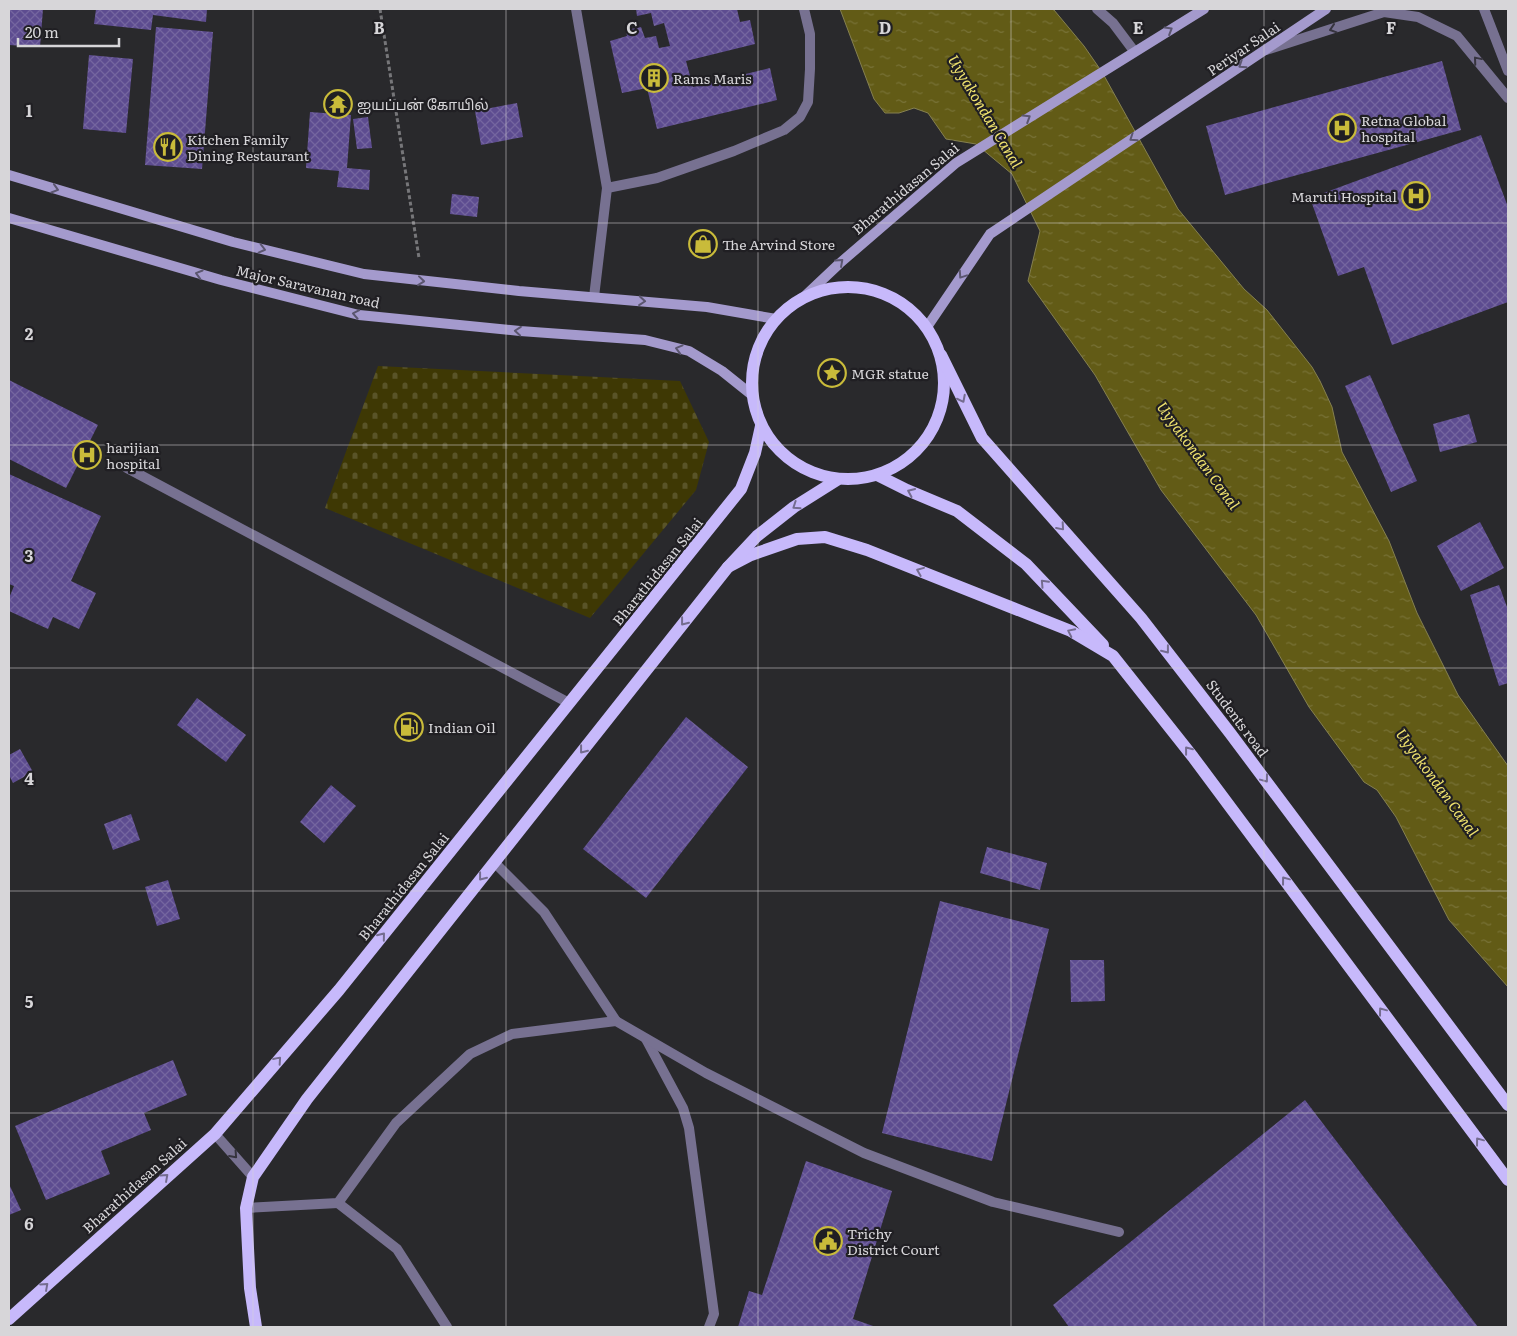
<svg xmlns="http://www.w3.org/2000/svg" width="1517" height="1336" font-family="Literata,'Noto Sans Tamil',serif">
<style>
.cemetery{fill:url(#cemetery-stones)}
.water{fill:url(#water-ripples);stroke:#858050}
.building{fill:url(#building-cross-hatch)}
.lines{fill:none;stroke-linecap:round;stroke-linejoin:round}
.path{stroke:#767679;stroke-width:3;stroke-dasharray:4 2.5;stroke-linecap:butt}
.service{stroke:#777191;stroke-width:10}
.minor{stroke:#777191;stroke-width:10}
.tertiary{stroke:#777191;stroke-width:10}
.secondary{stroke:#a49acd;stroke-width:10}
.primary{stroke:#c7b9fb;stroke-width:12}
.oneway{stroke:#36343e}
.oneway2{stroke:#5b566f}
.oneway3{stroke:#746c8f}
.grid{fill:none;stroke:#d7d6d9;stroke-width:1;stroke-opacity:0.55}
.labels{text-anchor:middle;dominant-baseline:central;stroke-width:4.5;stroke-linejoin:round;paint-order:stroke}
.street-label{font-size:14px;fill:#d7d6d9;stroke:#201f23}
.poi-label{font-size:14px;fill:#d7d6d9;stroke:#201f23;text-anchor:start}
.water-label{font-size:15px;font-style:italic;fill:#efe26d;stroke:#201f23}
.grid-label{font-size:16px;text-anchor:middle;font-weight:bold;fill:#d7d6d9;stroke:#201f23;stroke-width:4.5;stroke-linejoin:round;paint-order:stroke}
</style>
<defs>
<pattern id="cemetery-stones" width="16" height="16" patternUnits="userSpaceOnUse" patternTransform="scale(1.25)"><rect width="16" height="16" fill="#3e3804"/><path d="M2 7V4a2 2 0 0 1 4 0v3zM10 15v-3a2 2 0 0 1 4 0v3z" fill="#595428"/></pattern>
<pattern id="water-ripples" width="26" height="14" patternUnits="userSpaceOnUse" patternTransform="scale(1.25)"><rect width="26" height="14" fill="#625b16"/><path d="M2 4q2-2 4 0t4 0M15 11q2-2 4 0t4 0" fill="none" stroke="#787237"/></pattern>
<pattern id="building-cross-hatch" width="8" height="8" patternUnits="userSpaceOnUse" patternTransform="scale(1.25)"><rect width="8" height="8" fill="#5d4c90"/><path d="M0 0l8 8M0 8l8-8" fill="none" stroke="#74659f"/></pattern>
</defs>
<rect width="100%" height="100%" fill="#29292c"/>
<path class="cemetery" d="M378,366L680,381L709,442L696,490L590,618L325,508Z"/>
<path class="water" d="M840,9H1051L1054,10L1084,46L1102,72L1178,209L1244,289L1267,310L1312,367L1320,381L1332,407L1342,452L1389,541L1417,613L1458,695L1508,766V987L1449,920L1396,817L1377,790L1364,782L1309,707L1256,615L1161,490L1095,375L1028,281L1040,231L1012,174L976,144L946,139L928,113L914,108L899,113H885L874,99Z"/>
<g class="building">
<path d="M9,9H43L40,47L9,45Z"/>
<path d="M96,9H207L206,22L153,15L151,30L94,24Z"/>
<path d="M636,9H737L740,22L750,20L755,44L686,61L693,87L770,68L777,100L657,129L647,88L622,93L610,41L627,36L626,30L641,27L645,38L656,36L659,48L670,46L664,23L654,26L651,13L637,16Z"/>
<path d="M156,27L213,32L202,169L145,165Z"/>
<path d="M89,55L133,59L126,133L83,129Z"/>
<path d="M1442,61L1461,130L1225,195L1206,126Z"/>
<path d="M517,103L523,137L481,145L475,111Z"/>
<path d="M310,112L351,115L347,168L370,170L369,190L337,187L339,171L306,168Z"/>
<path d="M368,117L372,148L357,149L353,119Z"/>
<path d="M1481,135L1508,207V302L1392,345L1364,267L1338,276L1310,198Z"/>
<path d="M452,194L479,197L477,217L450,214Z"/>
<path d="M1370,375L1417,481L1391,492L1345,386Z"/>
<path d="M9,380L98,425L66,488L9,459Z"/>
<path d="M1469,414L1477,442L1440,452L1433,424Z"/>
<path d="M9,474L101,516L71,581L96,593L79,629L53,617L48,629L9,611V598L14,586L9,584Z"/>
<path d="M1480,522L1504,568L1461,591L1437,546Z"/>
<path d="M1499,585L1507,607H1508V683L1499,686L1470,595Z"/>
<path d="M197,698L246,735L226,762L177,725Z"/>
<path d="M686,717L748,767L646,898L583,849Z"/>
<path d="M20,749L33,772L13,783L9,775V755Z"/>
<path d="M331,785L356,806L324,843L300,822Z"/>
<path d="M131,814L140,840L113,850L104,824Z"/>
<path d="M987,847L1047,863L1040,890L980,873Z"/>
<path d="M168,880L180,919L157,926L145,887Z"/>
<path d="M940,901L1049,929L992,1161L882,1133Z"/>
<path d="M1070,960H1104L1105,1001L1071,1002Z"/>
<path d="M173,1060L187,1095L144,1113L151,1130L101,1151L110,1174L46,1200L15,1126Z"/>
<path d="M1305,1100L1478,1327H1069L1053,1305Z"/>
<path d="M806,1161L892,1191L853,1319L876,1327H738L749,1291L762,1295Z"/>
<path d="M9,1184L21,1210L9,1215Z"/>
</g>
<g class="lines">
<path class="path" d="M380,9L419,258"/>
<g class="service">
<path d="M494,862L544,912L616,1021"/>
<path d="M646,1039L683,1108L689,1128L714,1314L709,1327"/>
<path d="M338,1203L397,1249L447,1327"/>
<path d="M246,1208L338,1203L396,1123L470,1054L512,1034L616,1021L706,1073L864,1153L993,1202L1119,1232"/>
</g>
<g class="minor">
<path d="M576,9L607,188L594,297"/>
<path d="M607,188L657,178L734,151L784,130L800,117L808,102L810,69V34L804,9"/>
<path d="M127,468L569,703"/>
</g>
<g class="tertiary">
<path d="M1097,9L1113,23L1134,51"/>
<path d="M1484,9L1508,71"/>
<path d="M1266,50L1384,12L1418,17L1457,36L1508,98"/>
<path d="M215,1134L253,1177"/>
</g>
<g class="secondary">
<path d="M9,175L233,242L364,274L519,291L707,307L776,319"/>
<path d="M9,218L221,280L359,315L520,331L645,340L689,351L722,371L752,395"/>
<path d="M805,296L840,263L956,163L1204,9"/>
<path d="M927,327L990,234L1326,9"/>
</g>
<g class="primary">
<circle cx="848" cy="383" r="96"/>
<path d="M941,355L982,438L1141,618L1230,733L1508,1105"/>
<path d="M879,476L907,490L957,511L1026,564L1103,645"/>
<path d="M728,567L751,555L797,539L825,537L867,550L1071,631L1113,656L1193,757L1508,1180"/>
<path d="M9,1319L215,1134L339,990L741,489L755,453L761,426"/>
<path d="M256,1327L250,1288L246,1208L253,1177L307,1099L728,567L757,536L794,507L837,480"/>
</g>
</g>
<defs><path id="oneway-chevron" d="M-2-3.5L2.5 0L-2 3.5" fill="none" stroke-width="1.6" stroke-linecap="round" stroke-linejoin="round" transform="scale(1.25)"/></defs>
<g class="oneway">
<use href="#oneway-chevron" transform="translate(1333 29) rotate(162)"/>
<use href="#oneway-chevron" transform="translate(1477 60) rotate(-130)"/>
<use href="#oneway-chevron" transform="translate(234 1155) rotate(48)"/>
</g>
<g class="oneway2">
<use href="#oneway-chevron" transform="translate(1169 30) rotate(-31)"/>
<use href="#oneway-chevron" transform="translate(1242 65) rotate(147)"/>
<use href="#oneway-chevron" transform="translate(1027 118) rotate(-32)"/>
<use href="#oneway-chevron" transform="translate(1133 138) rotate(146)"/>
<use href="#oneway-chevron" transform="translate(55 189) rotate(17)"/>
<use href="#oneway-chevron" transform="translate(262 249) rotate(14)"/>
<use href="#oneway-chevron" transform="translate(840 262) rotate(-42)"/>
<use href="#oneway-chevron" transform="translate(199 274) rotate(-164)"/>
<use href="#oneway-chevron" transform="translate(962 275) rotate(124)"/>
<use href="#oneway-chevron" transform="translate(421 281) rotate(6)"/>
<use href="#oneway-chevron" transform="translate(642 301) rotate(5)"/>
<use href="#oneway-chevron" transform="translate(356 314) rotate(-169)"/>
<use href="#oneway-chevron" transform="translate(518 331) rotate(-175)"/>
<use href="#oneway-chevron" transform="translate(679 349) rotate(-165)"/>
</g>
<g class="oneway3">
<use href="#oneway-chevron" transform="translate(962 399) rotate(63)"/>
<use href="#oneway-chevron" transform="translate(911 492) rotate(-156)"/>
<use href="#oneway-chevron" transform="translate(796 506) rotate(146)"/>
<use href="#oneway-chevron" transform="translate(1061 527) rotate(49)"/>
<use href="#oneway-chevron" transform="translate(920 571) rotate(-158)"/>
<use href="#oneway-chevron" transform="translate(1044 583) rotate(-133)"/>
<use href="#oneway-chevron" transform="translate(684 622) rotate(128)"/>
<use href="#oneway-chevron" transform="translate(1071 632) rotate(-154)"/>
<use href="#oneway-chevron" transform="translate(1166 650) rotate(52)"/>
<use href="#oneway-chevron" transform="translate(583 750) rotate(128)"/>
<use href="#oneway-chevron" transform="translate(1188 750) rotate(-128)"/>
<use href="#oneway-chevron" transform="translate(1265 779) rotate(53)"/>
<use href="#oneway-chevron" transform="translate(482 877) rotate(128)"/>
<use href="#oneway-chevron" transform="translate(1285 880) rotate(-127)"/>
<use href="#oneway-chevron" transform="translate(382 936) rotate(-51)"/>
<use href="#oneway-chevron" transform="translate(1382 1011) rotate(-127)"/>
<use href="#oneway-chevron" transform="translate(278 1060) rotate(-49)"/>
<use href="#oneway-chevron" transform="translate(1479 1141) rotate(-127)"/>
<use href="#oneway-chevron" transform="translate(165 1177) rotate(-42)"/>
<use href="#oneway-chevron" transform="translate(45 1286) rotate(-42)"/>
</g>
<path class="grid" d="M253,9V1327M506,9V1327M758,9V1327M1011,9V1327M1264,9V1327M9,223H1508M9,445H1508M9,668H1508M9,891H1508M9,1113H1508"/>
<defs>
<symbol id="building-ring" viewBox="-11 -11 22 22"><circle r="9.5" fill="#201f23" stroke="#c9bb3a" stroke-width="1.5"/><path d="M-4-6H4V6H1V3H-1V6H-4ZM-2.5-4.3h1.7v1.8h-1.7ZM.8-4.3h1.7v1.8H.8ZM-2.5-1h1.7V.8h-1.7ZM.8-1h1.7V.8H.8Z" fill="#c9bb3a"/></symbol>
<symbol id="temple-ring" viewBox="-11 -11 22 22"><circle r="9.5" fill="#201f23" stroke="#c9bb3a" stroke-width="1.5"/><path d="M0-6L5-2H3V0L6.5 2.5H4V6H1.5V3h-3V6H-4V2.5H-6.5L-3 0V-2H-5Z" fill="#c9bb3a"/></symbol>
<symbol id="hospital-ring" viewBox="-11 -11 22 22"><circle r="9.5" fill="#201f23" stroke="#c9bb3a" stroke-width="1.5"/><path d="M-5-5h3v3.5h4V-5h3V5h-3V1.5h-4V5h-3Z" fill="#c9bb3a"/></symbol>
<symbol id="restaurant-ring" viewBox="-11 -11 22 22"><circle r="9.5" fill="#201f23" stroke="#c9bb3a" stroke-width="1.5"/><path d="M-5-6h1v4h1v-4h1v4h1v-4h1v5L-1.5 .5V6h-2V.5L-5-1ZM5-6V6H3V1.5H1.5Q1.5-4 5-6Z" fill="#c9bb3a"/></symbol>
<symbol id="shop-ring" viewBox="-11 -11 22 22"><circle r="9.5" fill="#201f23" stroke="#c9bb3a" stroke-width="1.5"/><path d="M-5-2.5h2.3a2.7 3.5 0 0 1 5.4 0H5L5.5 6h-11ZM-1.5-2.5h3a1.5 2.3 0 0 0-3 0Z" fill="#c9bb3a"/></symbol>
<symbol id="sight-ring" viewBox="-11 -11 22 22"><circle r="9.5" fill="#201f23" stroke="#c9bb3a" stroke-width="1.5"/><path d="M0-6L1.8-2.2L6-1.7L2.9 1.2L3.7 5.4L0 3.3L-3.7 5.4L-2.9 1.2L-6-1.7L-1.8-2.2Z" fill="#c9bb3a"/></symbol>
<symbol id="fuel-ring" viewBox="-11 -11 22 22"><circle r="9.5" fill="#201f23" stroke="#c9bb3a" stroke-width="1.5"/><path d="M-5.5-6h7V0h2V4h1.3V-2.5L3-4.5l.8-.8L6-3V5H2.5V1h-1V6h-7ZM-4.2-4.7v3.2H.2V-4.7Z" fill="#c9bb3a"/></symbol>
<symbol id="civic-ring" viewBox="-11 -11 22 22"><circle r="9.5" fill="#201f23" stroke="#c9bb3a" stroke-width="1.5"/><path d="M-.6-6.5H3V-4.5H.6V-3L4-1V1h2V6H-6V1h2V-1L-.6-3ZM-1.2 2.5V6h2.4V2.5Z" fill="#c9bb3a"/></symbol>
</defs>
<g fill-rule="evenodd">
<use href="#building-ring" x="638" y="62" width="32" height="32"/>
<use href="#temple-ring" x="322" y="88" width="32" height="32"/>
<use href="#hospital-ring" x="1326" y="112" width="32" height="32"/>
<use href="#restaurant-ring" x="152" y="131" width="32" height="32"/>
<use href="#hospital-ring" x="1400" y="180" width="32" height="32"/>
<use href="#shop-ring" x="687" y="228" width="32" height="32"/>
<use href="#sight-ring" x="816" y="357" width="32" height="32"/>
<use href="#hospital-ring" x="71" y="439" width="32" height="32"/>
<use href="#fuel-ring" x="393" y="711" width="32" height="32"/>
<use href="#civic-ring" x="812" y="1225" width="32" height="32"/>
</g>
<g class="labels">
<g class="street-label">
<text transform="translate(1243 48) rotate(-34)">Periyar Salai</text>
<text transform="translate(905 188) rotate(-40)">Bharathidasan Salai</text>
<text transform="translate(308 286) rotate(13)">Major Saravanan road</text>
<text transform="translate(657 571) rotate(-51)">Bharathidasan Salai</text>
<text transform="translate(1238 718) rotate(53)">Students road</text>
<text transform="translate(403 886) rotate(-51)">Bharathidasan Salai</text>
<text transform="translate(134 1185) rotate(-42)">Bharathidasan Salai</text>
</g>
<g class="poi-label">
<text x="673" y="78">Rams Maris</text>
<text x="357" y="104">ஐயப்பன் கோயில்</text>
<text x="1361" y="120">Retna Global<tspan x="1361" dy="16">hospital</tspan></text>
<text x="187" y="139">Kitchen Family<tspan x="187" dy="16">Dining Restaurant</tspan></text>
<text x="1397" y="196" text-anchor="end">Maruti Hospital</text>
<text x="722" y="244">The Arvind Store</text>
<text x="851" y="373">MGR statue</text>
<text x="106" y="447">harijian<tspan x="106" dy="16">hospital</tspan></text>
<text x="428" y="727">Indian Oil</text>
<text x="847" y="1233">Trichy<tspan x="847" dy="16">District Court</tspan></text>
</g>
<g class="water-label">
<text transform="translate(986 111) rotate(59)">Uyyakondan Canal</text>
<text transform="translate(1199 455) rotate(54)">Uyyakondan Canal</text>
<text transform="translate(1438 782) rotate(54)">Uyyakondan Canal</text>
</g>
</g>
<g class="grid-label">
<text x="379" y="34">B</text>
<text x="632" y="34">C</text>
<text x="885" y="34">D</text>
<text x="1138" y="34">E</text>
<text x="1391" y="34">F</text>
<text x="29" y="117">1</text>
<text x="29" y="340">2</text>
<text x="29" y="562">3</text>
<text x="29" y="785">4</text>
<text x="29" y="1008">5</text>
<text x="29" y="1230">6</text>
</g>
<rect width="1517" height="1336" fill="none" stroke="#d7d6d9" stroke-width="20"/>
<path d="M18 38v8h101v-8" fill="none" stroke="#d7d6d9" stroke-width="2.5"/>
<text x="25" y="38" font-size="15" fill="#d7d6d9" stroke="#201f23" stroke-width="4" paint-order="stroke">20 m</text>
</svg>
